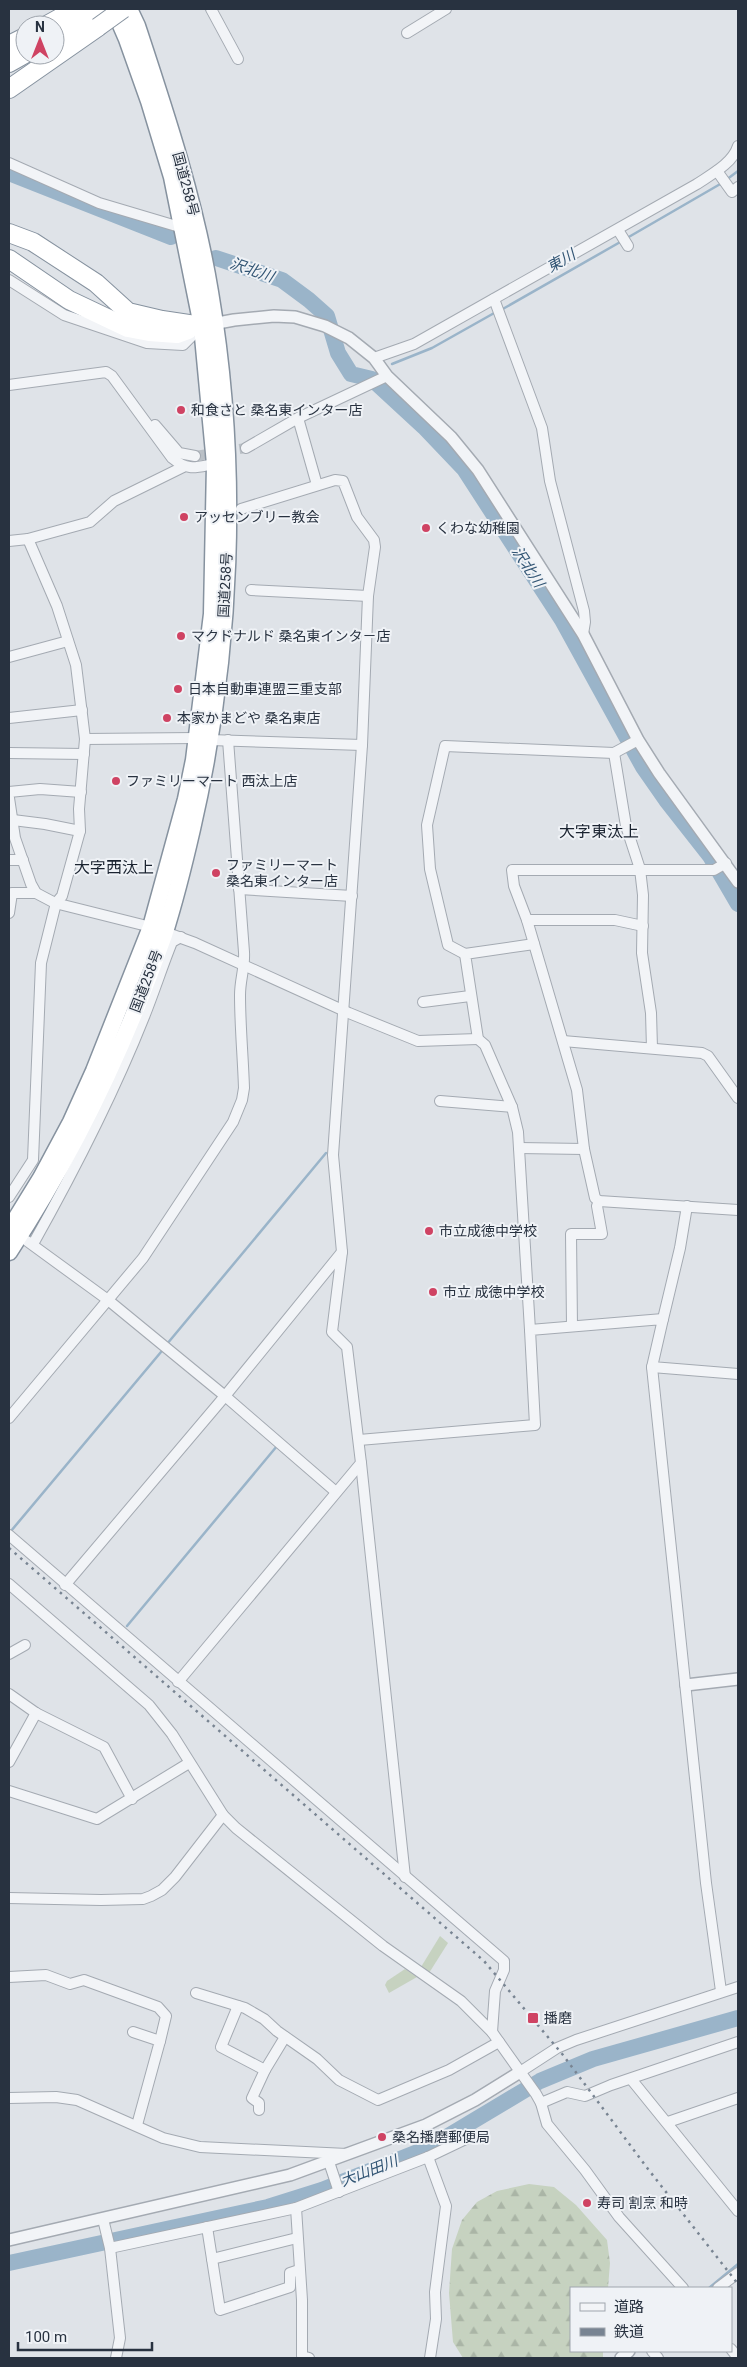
<svg xmlns="http://www.w3.org/2000/svg" width="747" height="2367" font-family="Roboto,'Noto Sans JP',sans-serif">
<style>
.grass{fill:#c6d2c0}
.forest{fill:url(#forest-firs)}
.lines{fill:none;stroke-linecap:round;stroke-linejoin:round}
.stream{stroke:#9ab4c9;stroke-width:2.5}
.river{stroke:#9ab4c9;stroke-width:16}
.minor-tunnel{stroke:#bac0c6;stroke-width:10;stroke-dasharray:10 5;stroke-linecap:butt}
.minor-casing{stroke:#a4aab2;stroke-width:12}
.tertiary-casing{stroke:#a4aab2;stroke-width:14}
.trunk-casing{stroke:#86929f;stroke-width:19}
.motorway-casing{stroke:#86929f;stroke-width:20}
.minor{stroke:#f2f4f7;stroke-width:10}
.tertiary{stroke:#f2f4f7;stroke-width:11}
.trunk{stroke:#fff;stroke-width:16}
.motorway{stroke:#fff;stroke-width:18}
.rail{stroke:#788492;stroke-width:2.5;stroke-dasharray:2.5 5;stroke-linecap:butt}
.motorway-bridge-casing{stroke:#86929f;stroke-width:20;stroke-linecap:butt}
.motorway-bridge{stroke:#fff;stroke-width:18}
.poi-dot{fill:#cf4363;stroke:#eff2f6;stroke-width:2}
.labels{text-anchor:middle;dominant-baseline:central;stroke-width:4;stroke-linejoin:round;paint-order:stroke}
.street-label{font-size:14px;fill:#283240;stroke:#eff2f6}
.poi-label{font-size:14px;fill:#283240;stroke:#eff2f6;text-anchor:start}
.water-label{font-size:15px;font-style:italic;fill:#325574;stroke:#eff2f6}
.quarter-label{font-size:16px;fill:#1a2330;stroke:#eff2f6}
</style>
<defs>
<pattern id="forest-firs" width="22" height="20" patternUnits="userSpaceOnUse" patternTransform="scale(1.25)"><rect width="22" height="20" fill="#c6d2c0"/><path d="M5 1l3.5 6h-7zM16 11l3.5 6h-7z" fill="#aab5a6"/></pattern>
</defs>
<rect width="100%" height="100%" fill="#dfe3e8"/>
<g class="grass">
<path d="M440,1936L448,1943L429,1973L421,1967Z"/>
<path d="M405,1969L417,1977L389,1993L385,1985L387,1981Z"/>
</g>
<path class="forest" d="M529,2184L554,2187L576,2205L607,2240L610,2263L608,2288H571V2351H603V2358H463L453,2342L449,2293L452,2249L462,2220L477,2202L497,2191Z"/>
<g class="lines">
<g class="stream">
<path d="M726,180L738,171"/>
<path d="M627,238L722,183"/>
<path d="M501,310L622,241"/>
<path d="M338,353L344,354C349,362 355,373 365,372"/>
<path d="M392,364L432,348L496,312"/>
<path d="M167,1344L326,1153"/>
<path d="M11,1531L161,1352"/>
<path d="M127,1626L277,1446"/>
<path d="M709,2288L738,2264"/>
</g>
<g class="river">
<path d="M9,173L171,237"/>
<path d="M216,258L282,280L309,300L327,316L338,353L351,374L372,379L424,427L464,469L562,620L643,767L666,800L710,856L738,904"/>
<path d="M9,2263L268,2207L322,2190L428,2148L540,2081L593,2059L738,2018"/>
</g>
<path class="minor-tunnel" d="M195,456L246,448"/>
<defs>
<g id="minor">
<path d="M211,9L238,59"/>
<path d="M407,33L446,9"/>
<path d="M9,163L99,203L183,228"/>
<path d="M717,171L732,192L738,187"/>
<path d="M618,230L628,246"/>
<path d="M9,280L64,315L147,343L183,345L197,331"/>
<path d="M494,299L542,428L550,481L584,611L585,622L583,634"/>
<path d="M374,358L414,344L697,184C712,174 733,163 738,146"/>
<path d="M9,385L106,372L112,376L172,458C190,473 198,466 219,463"/>
<path d="M298,418L317,485"/>
<path d="M155,425L179,453L195,456"/>
<path d="M246,448L298,418L387,376"/>
<path d="M9,541L28,539L90,522L114,501L183,467"/>
<path d="M251,590L368,596"/>
<path d="M9,657L68,641"/>
<path d="M9,718L82,710"/>
<path d="M85,739L197,738"/>
<path d="M210,740L362,745"/>
<path d="M9,753L84,754"/>
<path d="M614,753L626,826L640,869L643,895L642,953L651,1013L652,1048"/>
<path d="M9,792L40,789L81,792"/>
<path d="M9,798L15,838L31,884L36,893L55,903L151,927L195,943L349,1013L418,1041L478,1039"/>
<path d="M13,820L45,824L80,831"/>
<path d="M9,860H23"/>
<path d="M726,863L714,870H512L514,886L527,920L577,1090L584,1149L595,1198L599,1201L738,1210"/>
<path d="M239,889L352,896"/>
<path d="M9,913L12,893H36"/>
<path d="M527,920H615L643,926"/>
<path d="M465,954L448,945L430,869L427,825L445,746L614,753L638,740"/>
<path d="M423,1002L470,996"/>
<path d="M563,1041L702,1053L708,1056L738,1098"/>
<path d="M440,1101L512,1107"/>
<path d="M519,1148L584,1149"/>
<path d="M9,1197L33,1160L41,963L56,903L62,896L80,831L79,809L85,739L76,665L57,606L28,539"/>
<path d="M27,1241L108,1300L225,1396L336,1492"/>
<path d="M33,1244C74,1171 113,1095 144,1017C154,992 162,967 172,942L181,937"/>
<path d="M663,1319L680,1248L687,1206"/>
<path d="M572,1326L571,1234H602L597,1206L599,1201"/>
<path d="M530,1330L518,1132L512,1107L485,1045L478,1039L465,954L534,944"/>
<path d="M652,1367L706,1883L721,1991"/>
<path d="M9,1418L143,1258L233,1122L242,1100L244,1088C243,1057 240,1026 240,995C240,980 245,967 244,952L228,740"/>
<path d="M359,1440L535,1425L530,1330L663,1319L652,1367L738,1374"/>
<path d="M361,1463L405,1877"/>
<path d="M9,1535L504,1961V1970L495,1991L492,2032"/>
<path d="M9,1584L149,1705L172,1734L223,1815L236,1828L383,1946L461,2001L492,2032L536,2094L541,2103L547,2124L585,2170L619,2217L683,2288"/>
<path d="M65,1585L225,1396L342,1252"/>
<path d="M9,1654L25,1645"/>
<path d="M178,1682L361,1463L347,1347L332,1332L342,1252L333,1155L362,745L368,596L375,547L374,540L357,517L343,481L335,480L241,509"/>
<path d="M9,1694L36,1713L104,1747L132,1799"/>
<path d="M9,1762L36,1713"/>
<path d="M9,1791L97,1819L189,1763"/>
<path d="M9,1898L101,1900L143,1899L151,1896L162,1890L175,1877L223,1815"/>
<path d="M9,1977L46,1975L70,1984L84,1980L158,2007L166,2016L160,2041"/>
<path d="M196,1993L245,2008L264,2019L277,2031L317,2059L339,2080L378,2100L449,2070L499,2042"/>
<path d="M238,2006L221,2047L265,2070"/>
<path d="M133,2032L160,2041L137,2125"/>
<path d="M520,2072L557,2048L576,2040L738,1987"/>
<path d="M631,2079L738,2211"/>
<path d="M9,2098L56,2097L77,2100L163,2138L200,2147L347,2154"/>
<path d="M541,2103L567,2092L585,2096L611,2085L738,2042"/>
<path d="M259,2110V2103L252,2098L265,2070L285,2037"/>
<path d="M668,2122L738,2098"/>
<path d="M428,2157L446,2206L435,2292L436,2319L430,2358"/>
<path d="M329,2162L339,2192"/>
<path d="M296,2208L302,2300V2356L309,2358"/>
<path d="M103,2219L110,2248L296,2208L428,2157L474,2135"/>
<path d="M207,2227L220,2310L290,2287V2273L299,2270"/>
<path d="M110,2248L120,2338L116,2358"/>
<path d="M212,2259L297,2238"/>
<path d="M718,2288L738,2273"/>
<path d="M731,2349L738,2358"/>
<path d="M652,2351L658,2358"/>
</g>
<g id="tertiary">
<path d="M207,325L234,320L274,316L295,317L325,326L349,338L374,358L387,376L451,437L478,470L583,634L638,740L659,773L738,882"/>
<path d="M686,1685L738,1679"/>
<path d="M9,2240L290,2175L426,2125L475,2100L520,2072"/>
<path d="M621,2358L629,2351"/>
</g>
<g id="trunk">
<path d="M9,1230L41,1178L71,1122L94,1071L151,927L186,799L194,760L212,614L215,464L202,326L172,177L149,101L127,39L114,9"/>
<path d="M9,1252C74,1153 125,1046 164,935C175,900 184,864 192,829C232,655 240,469 210,292C195,201 166,114 137,26L129,9"/>
</g>
<g id="motorway">
<path d="M47,25L76,9"/>
<path d="M55,36L100,9"/>
<path d="M9,45L25,37"/>
<path d="M9,63L25,54"/>
<path d="M9,89L98,27"/>
<path d="M9,233L33,242L96,283L128,312L162,320L202,326"/>
<path d="M9,259L69,300L128,328L149,332L177,334L188,330"/>
</g>
</defs>
<use href="#minor" class="minor-casing"/>
<use href="#tertiary" class="tertiary-casing"/>
<use href="#trunk" class="trunk-casing"/>
<use href="#motorway" class="motorway-casing"/>
<use href="#minor" class="minor"/>
<use href="#tertiary" class="tertiary"/>
<use href="#trunk" class="trunk"/>
<use href="#motorway" class="motorway"/>
<path class="rail" d="M9,1548L484,1961L563,2055L648,2169L738,2284"/>
<defs>
<path id="motorway-bridge" d="M98,27L123,9"/>
</defs>
<use href="#motorway-bridge" class="motorway-bridge-casing"/>
<use href="#motorway-bridge" class="motorway-bridge"/>
</g>
<g class="poi-dot">
<circle cx="181" cy="410" r="5"/>
<circle cx="184" cy="517" r="5"/>
<circle cx="426" cy="528" r="5"/>
<circle cx="181" cy="636" r="5"/>
<circle cx="178" cy="689" r="5"/>
<circle cx="167" cy="718" r="5"/>
<circle cx="116" cy="781" r="5"/>
<circle cx="216" cy="873" r="5"/>
<circle cx="429" cy="1231" r="5"/>
<circle cx="433" cy="1292" r="5"/>
<rect x="527" y="2012" width="12" height="12" rx="2.5"/>
<circle cx="382" cy="2137" r="5"/>
<circle cx="587" cy="2203" r="5"/>
</g>
<g class="labels">
<g class="street-label">
<text transform="translate(186 184) rotate(75)">国道258号</text>
<text transform="translate(225 585) rotate(-87)">国道258号</text>
<text transform="translate(146 981) rotate(-69)">国道258号</text>
</g>
<g class="poi-label">
<text x="191" y="410">和食さと 桑名東インター店</text>
<text x="194" y="517">アッセンブリー教会</text>
<text x="436" y="528">くわな幼稚園</text>
<text x="191" y="636">マクドナルド 桑名東インタ－店</text>
<text x="188" y="689">日本自動車連盟三重支部</text>
<text x="177" y="718">本家かまどや 桑名東店</text>
<text x="126" y="781">ファミリーマート 西汰上店</text>
<text x="226" y="865">ファミリーマート<tspan x="226" dy="16">桑名東インター店</tspan></text>
<text x="439" y="1231">市立成徳中学校</text>
<text x="443" y="1292">市立 成徳中学校</text>
<text x="544" y="2018">播磨</text>
<text x="392" y="2137">桑名播磨郵便局</text>
<text x="597" y="2203">寿司 割烹 和時</text>
</g>
<g class="water-label">
<text transform="translate(561 261) rotate(-30)">東川</text>
<text transform="translate(252 270) rotate(19)">沢北川</text>
<text transform="translate(528 567) rotate(57)">沢北川</text>
<text transform="translate(369 2171) rotate(-21)">大山田川</text>
</g>
<g class="quarter-label">
<text x="599" y="831">大字東汰上</text>
<text x="114" y="867">大字西汰上</text>
</g>
</g>
<rect width="747" height="2367" fill="none" stroke="#283240" stroke-width="20"/>
<rect x="570" y="2287" width="162" height="65" fill="#eff2f6" stroke="#9fa5ad"/>
<rect x="580" y="2303" width="25" height="8" fill="#f2f4f7" stroke="#9fa5ad"/>
<text x="614" y="2312" font-size="15" fill="#283240">道路</text>
<rect x="580" y="2328" width="25" height="8" fill="#788492" stroke="#9fa5ad"/>
<text x="614" y="2337" font-size="15" fill="#283240">鉄道</text>
<g transform="translate(40 40)"><circle r="24" fill="#eff2f6" stroke="#9fa5ad"/>
<path d="M0-4L9 19L0 12L-9 19Z" fill="#cf4363"/>
<text y="-8" font-size="14" font-weight="bold" text-anchor="middle" fill="#283240">N</text>
</g>
<path d="M18 2342v8h134v-8" fill="none" stroke="#283240" stroke-width="2.5"/>
<text x="25" y="2342" font-size="15" fill="#283240" stroke="#eff2f6" stroke-width="4" paint-order="stroke">100 m</text>
</svg>
